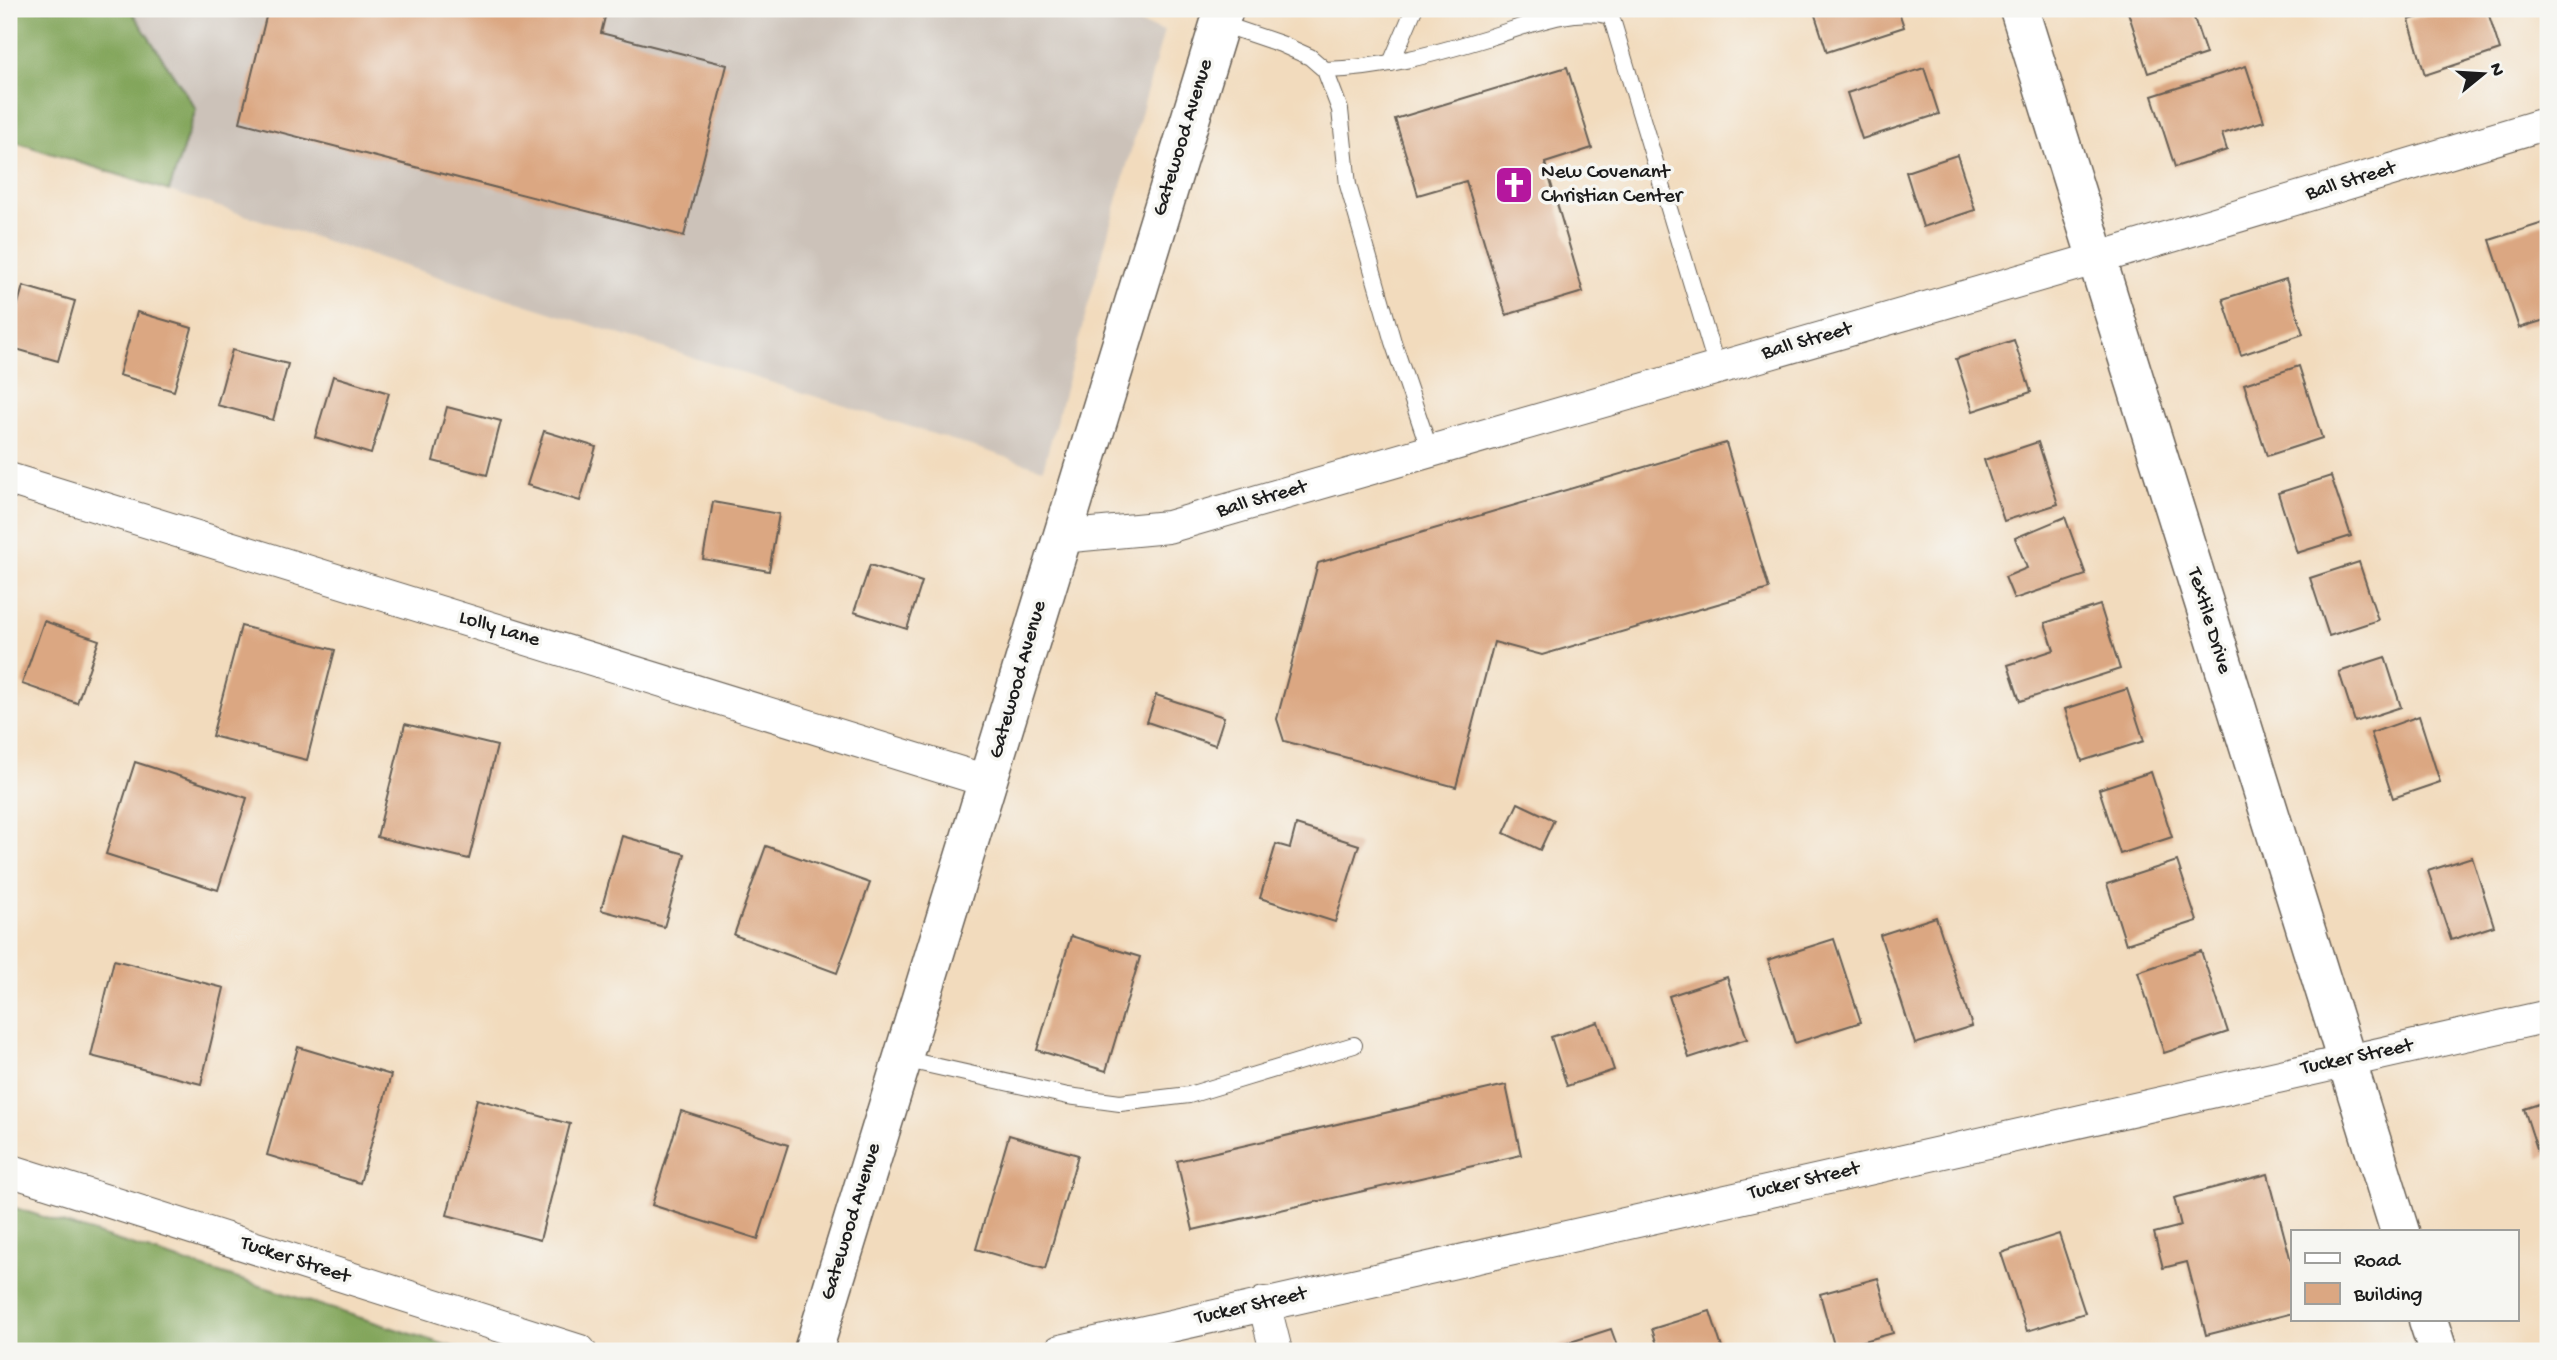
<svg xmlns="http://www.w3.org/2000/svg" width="2557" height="1360" font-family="'Gochi Hand',sans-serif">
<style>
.industrial{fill:#ccc2b9}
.forest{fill:#83a65b;stroke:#50613c;stroke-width:2}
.building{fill:#dba782}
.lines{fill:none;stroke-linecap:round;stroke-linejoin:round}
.service-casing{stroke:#675f54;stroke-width:18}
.minor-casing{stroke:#675f54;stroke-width:34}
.tertiary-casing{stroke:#675f54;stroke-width:41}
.service{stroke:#fff;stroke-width:16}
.minor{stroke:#fff;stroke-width:32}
.tertiary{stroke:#fff;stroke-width:38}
.labels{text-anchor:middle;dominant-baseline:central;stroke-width:7;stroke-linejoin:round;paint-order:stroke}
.street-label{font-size:21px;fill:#1c1c1c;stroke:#f6f6f2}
.poi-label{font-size:21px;fill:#1c1c1c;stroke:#f6f6f2;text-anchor:start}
</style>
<rect width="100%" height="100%" fill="#f6f6f2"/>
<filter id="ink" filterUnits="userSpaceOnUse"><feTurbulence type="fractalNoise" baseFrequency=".0143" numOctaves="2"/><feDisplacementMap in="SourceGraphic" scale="14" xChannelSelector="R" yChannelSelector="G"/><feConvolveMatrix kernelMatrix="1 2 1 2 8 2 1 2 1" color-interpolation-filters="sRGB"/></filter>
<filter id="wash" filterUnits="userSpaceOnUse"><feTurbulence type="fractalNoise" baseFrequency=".00686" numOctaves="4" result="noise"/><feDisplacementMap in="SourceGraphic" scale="28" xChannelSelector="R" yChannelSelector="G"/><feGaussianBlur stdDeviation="1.57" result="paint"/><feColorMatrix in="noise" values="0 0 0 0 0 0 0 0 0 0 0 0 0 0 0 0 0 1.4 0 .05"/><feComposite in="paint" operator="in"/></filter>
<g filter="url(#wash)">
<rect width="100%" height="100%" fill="#f2dbbd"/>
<path class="industrial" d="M130,9H1094L1164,31L1043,469L169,191L196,109Z"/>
<g class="forest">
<path d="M9,9H130L196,109L169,191L9,140Z"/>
<path d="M9,1206L465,1351H9Z"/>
</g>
<g id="blocks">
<g class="building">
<path d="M268,9H607L601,33L727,65L684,236L240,122Z"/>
<path d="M1813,9H1898L1904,27L1827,52Z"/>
<path d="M2127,9H2191L2206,54L2148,73Z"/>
<path d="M2445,9H2487L2500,50L2425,75L2409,20Z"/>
<path d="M2246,66L2264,121L2222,134L2227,150L2175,167L2152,96Z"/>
<path d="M1567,67L1592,148L1545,163L1583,292L1506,315L1466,181L1418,195L1395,119Z"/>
<path d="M1924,68L1939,114L1862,139L1847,93Z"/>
<path d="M1957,155L1975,210L1923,227L1906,172Z"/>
<path d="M2543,223L2548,239V319L2519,328L2490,240Z"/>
<path d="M2286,279L2303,334L2241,355L2223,299Z"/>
<path d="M23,286L75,301L58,361L9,347V336Z"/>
<path d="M137,312L192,328L174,391L119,375Z"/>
<path d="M2014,340L2031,392L1973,411L1956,359Z"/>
<path d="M232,350L288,364L273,420L217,405Z"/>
<path d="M2299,366L2322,438L2267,456L2244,384Z"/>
<path d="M333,376L389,393L371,454L315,437Z"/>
<path d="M447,407L501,421L487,475L433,461Z"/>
<path d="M544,431L596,447L580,501L527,485Z"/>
<path d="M2038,442L2058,504L2004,521L1984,460Z"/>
<path d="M1726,443L1769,589L1542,655L1494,642L1456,787L1284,741L1277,719L1318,563Z"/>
<path d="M2331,476L2351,536L2297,553L2278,493Z"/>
<path d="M713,502L779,514L769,571L703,559Z"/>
<path d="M2065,517L2086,575L2014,599L2005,577L2027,568L2015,538Z"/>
<path d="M2359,562L2378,620L2329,636L2310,578Z"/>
<path d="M870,565L922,582L907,629L854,612Z"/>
<path d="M2100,605L2120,669L2020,701L2008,665L2054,650L2045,623Z"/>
<path d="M44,621L99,640L77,703L22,684Z"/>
<path d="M241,626L335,650L307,760L212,736Z"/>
<path d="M2385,657L2401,707L2355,722L2339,672Z"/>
<path d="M2127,689L2144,741L2082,761L2065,709Z"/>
<path d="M1156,695L1224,717L1215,745L1147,722Z"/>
<path d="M2419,716L2440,782L2393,798L2371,733Z"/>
<path d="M405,724L497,746L469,859L377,837Z"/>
<path d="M135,762L247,798L218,890L106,854Z"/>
<path d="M2151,772L2172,837L2120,854L2099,789Z"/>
<path d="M1518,803L1554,820L1540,850L1504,833Z"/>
<path d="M1296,825L1359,845L1335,922L1260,898L1276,844L1290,848Z"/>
<path d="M622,836L685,854L664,927L601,910Z"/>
<path d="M766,846L870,883L837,973L734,935Z"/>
<path d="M2472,857L2494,926L2451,940L2428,871Z"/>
<path d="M2177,861L2197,921L2126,944L2107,884Z"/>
<path d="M1936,917L1972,1026L1915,1044L1880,935Z"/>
<path d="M1071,936L1140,957L1106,1071L1037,1050Z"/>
<path d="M1834,939L1861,1022L1795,1043L1768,960Z"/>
<path d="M2201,951L2228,1032L2164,1053L2138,972Z"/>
<path d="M114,960L224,988L201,1084L91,1056Z"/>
<path d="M1727,977L1747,1039L1689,1058L1669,996Z"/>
<path d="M1598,1022L1614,1070L1567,1086L1551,1037Z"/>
<path d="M298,1047L391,1075L360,1183L267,1155Z"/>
<path d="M1506,1085L1521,1155L1193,1230L1177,1161Z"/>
<path d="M477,1099L570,1124L540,1240L447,1215Z"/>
<path d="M2548,1101V1155L2540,1158L2524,1109Z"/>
<path d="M681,1111L788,1145L758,1239L652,1205Z"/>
<path d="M1009,1135L1078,1155L1045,1269L976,1249Z"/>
<path d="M2268,1174L2293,1269V1313L2206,1335L2187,1262L2163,1268L2154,1233L2181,1226L2174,1198Z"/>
<path d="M2059,1234L2085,1313L2027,1331L2001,1253Z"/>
<path d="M1878,1278L1893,1333L1835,1349L1820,1294Z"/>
<path d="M1710,1311L1723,1351H1659L1652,1329Z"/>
<path d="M1611,1329L1619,1351H1556L1555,1347Z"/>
</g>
</g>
</g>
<g filter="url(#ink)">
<use href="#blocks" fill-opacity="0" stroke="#675f54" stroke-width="2"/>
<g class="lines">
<defs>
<g id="service">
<path d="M1219,23L1281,44L1310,57L1325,70L1340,110L1348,185L1393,342L1430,451"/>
<path d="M1391,63L1414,9"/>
<path d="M1325,70C1380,69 1434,54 1487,38C1527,26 1570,6 1611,16L1717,368"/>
<path d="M903,1059L1068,1096L1120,1103L1189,1095L1354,1045"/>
</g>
<g id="minor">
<path d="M9,479L990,782"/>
<path d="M1061,537L1168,527L2095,259L2548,123"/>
<path d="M9,1170L580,1351"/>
<path d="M1264,1303L1276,1351"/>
<path d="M1060,1351L2548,1016"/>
</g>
<g id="tertiary">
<path d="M2019,9L2400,1232"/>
<path d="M2428,1320L2438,1351"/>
<path d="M813,1351L1224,9"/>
</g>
</defs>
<use href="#service" class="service-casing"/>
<use href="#minor" class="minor-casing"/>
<use href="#tertiary" class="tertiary-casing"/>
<use href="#service" class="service"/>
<use href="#minor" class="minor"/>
<use href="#tertiary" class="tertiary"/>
</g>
</g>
<defs>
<symbol id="church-square" viewBox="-11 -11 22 22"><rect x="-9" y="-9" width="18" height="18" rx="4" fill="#b5179e" stroke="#f6f6f2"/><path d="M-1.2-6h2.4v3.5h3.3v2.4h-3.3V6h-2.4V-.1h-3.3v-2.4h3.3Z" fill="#fff"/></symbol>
</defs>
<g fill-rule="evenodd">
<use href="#church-square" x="1492" y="163" width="44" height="44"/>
</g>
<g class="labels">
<g class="street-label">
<text transform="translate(1184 138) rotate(-73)">Gatewood Avenue</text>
<text transform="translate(2351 182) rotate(-17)">Ball Street</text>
<text transform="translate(1807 342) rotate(-16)">Ball Street</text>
<text transform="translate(1262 500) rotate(-16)">Ball Street</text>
<text transform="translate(2208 621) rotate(73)">Textile Drive</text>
<text transform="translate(499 630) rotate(17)">Lolly Lane</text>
<text transform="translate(1019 680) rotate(-74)">Gatewood Avenue</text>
<text transform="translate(2357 1058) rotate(-12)">Tucker Street</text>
<text transform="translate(1804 1182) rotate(-13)">Tucker Street</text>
<text transform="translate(852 1222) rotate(-73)">Gatewood Avenue</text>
<text transform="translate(295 1261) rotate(18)">Tucker Street</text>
<text transform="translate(1251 1307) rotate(-13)">Tucker Street</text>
</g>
<g class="poi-label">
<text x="1541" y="173">New Covenant<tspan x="1541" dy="24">Christian Center</tspan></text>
</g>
</g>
<rect width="2557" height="1360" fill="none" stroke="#f6f6f2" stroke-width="35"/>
<rect x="2291" y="1230" width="228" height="91" fill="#f6f6f2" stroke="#9f9f9c" stroke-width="2"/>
<rect x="2305" y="1253" width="35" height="10" fill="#ffffff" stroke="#9f9f9c" stroke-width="2"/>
<text x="2354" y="1266" font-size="21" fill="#1c1c1c">Road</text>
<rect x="2305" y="1283" width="35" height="21" fill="#dba782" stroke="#9f9f9c" stroke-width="2"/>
<text x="2354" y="1300" font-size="21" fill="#1c1c1c">Building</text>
<g transform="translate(2483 74) rotate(72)" stroke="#f6f6f2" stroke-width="5" paint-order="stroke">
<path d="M0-5L12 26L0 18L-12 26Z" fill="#1c1c1c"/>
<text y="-10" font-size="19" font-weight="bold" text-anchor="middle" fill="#1c1c1c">N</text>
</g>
</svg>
